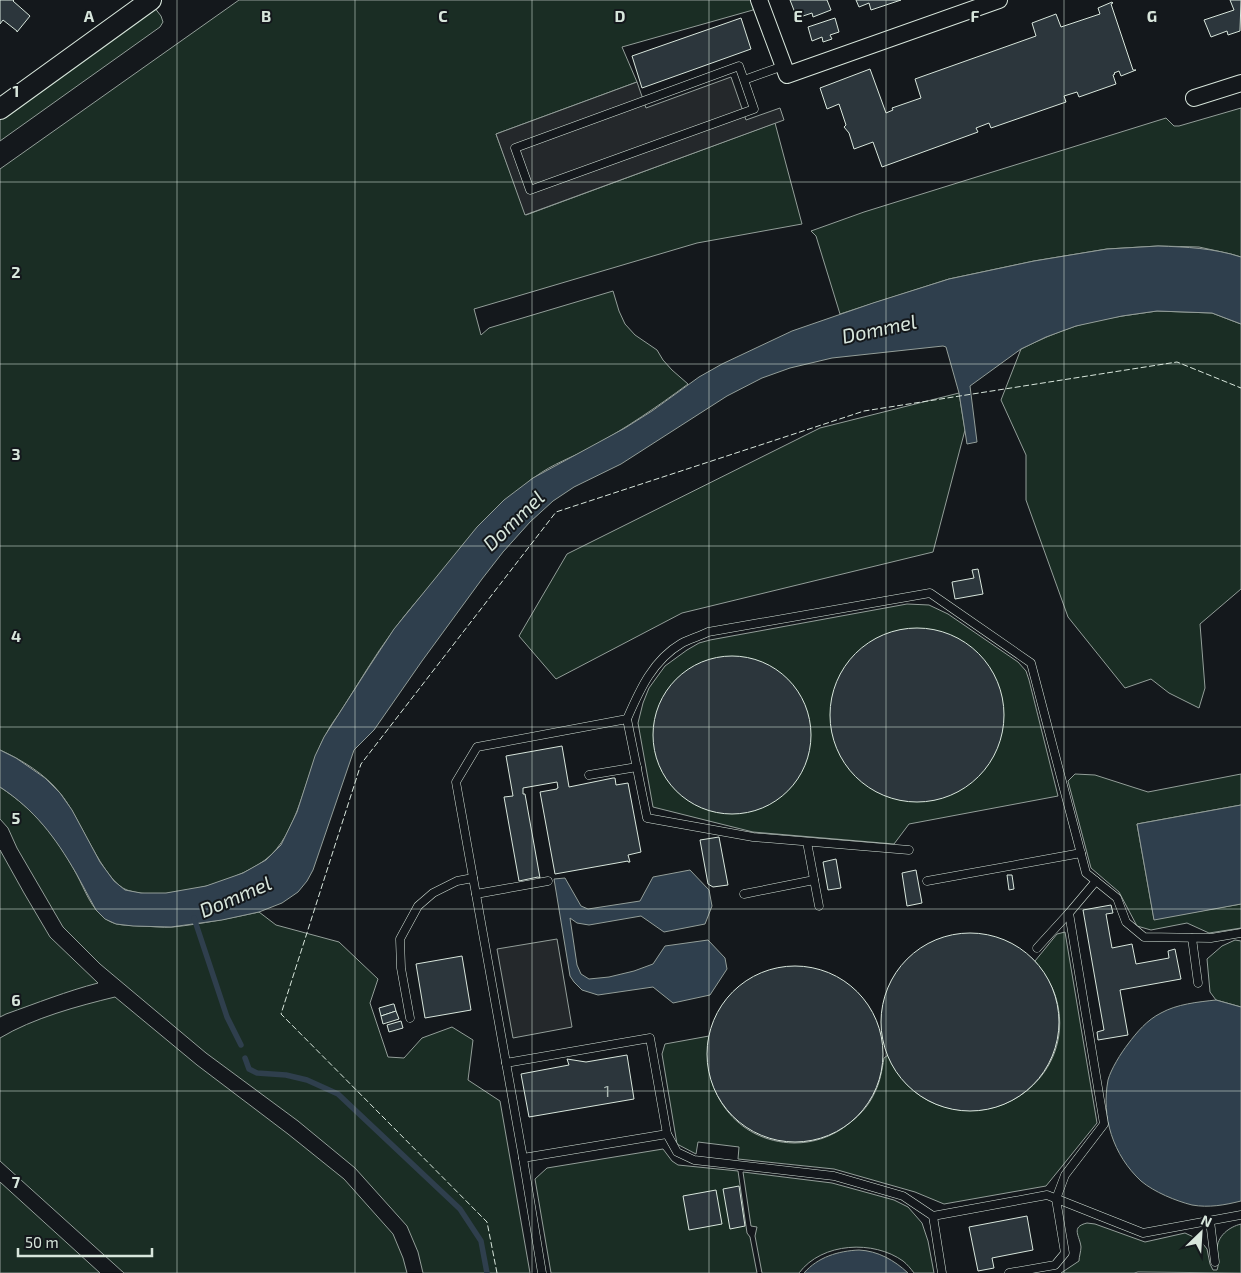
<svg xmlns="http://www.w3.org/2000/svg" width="1241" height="1273" font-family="'Exo 2',sans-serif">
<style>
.green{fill:#1a2d24;stroke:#939e99}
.parking{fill:#24282b;stroke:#939e99}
.water{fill:#2f3f4d;stroke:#939e99}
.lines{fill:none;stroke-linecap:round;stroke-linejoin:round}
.stream{stroke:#2f3f4d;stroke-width:5.5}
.building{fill:#2c363c;stroke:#d8e6dc}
.service-casing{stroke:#d8e6dc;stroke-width:9}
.minor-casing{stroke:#d8e6dc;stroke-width:18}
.tertiary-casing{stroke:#d8e6dc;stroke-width:22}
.service{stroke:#14181c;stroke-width:8}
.minor{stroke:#14181c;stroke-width:16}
.tertiary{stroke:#14181c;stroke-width:20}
.fence{stroke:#d8e6dc;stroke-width:1;stroke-dasharray:6 2.5;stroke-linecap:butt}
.grid{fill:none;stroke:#d8e6dc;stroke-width:1;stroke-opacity:0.55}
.labels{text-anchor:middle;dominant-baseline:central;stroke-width:4;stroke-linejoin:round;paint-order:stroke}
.number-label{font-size:16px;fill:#adbab4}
.water-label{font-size:20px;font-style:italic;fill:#d8e6dc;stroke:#14181c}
.grid-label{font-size:16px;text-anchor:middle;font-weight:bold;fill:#d8e6dc;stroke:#14181c;stroke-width:4;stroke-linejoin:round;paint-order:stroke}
</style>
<rect width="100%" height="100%" fill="#14181c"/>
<g class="green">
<path d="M239,0H756L753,10L622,47L637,82L496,134L526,215L775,123L802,224L697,243L474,309L481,335L489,328L613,291L619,311L625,324L635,335L657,350L663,360L672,370L688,384C657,407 626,428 592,447C573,457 552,464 535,477C529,480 525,486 521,491C510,502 500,513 490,524C457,559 421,592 393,631C375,655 360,681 344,706C338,716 330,725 325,736C305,772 299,835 265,860C236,882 163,903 127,890C103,882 79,815 60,793C45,774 22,760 0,750V169Z"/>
<path d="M154,7L161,16L163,22L160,27L0,141V118Z"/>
<path d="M1241,108V257L1231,254L1199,247L1158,246L1107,249L1034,261L949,279L840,314L816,236L811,231L864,212L1166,118L1174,126H1179Z"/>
<path d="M1157,311L1212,313L1241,324V589L1200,624L1205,688L1199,708L1169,693L1151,679L1125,688L1068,617L1026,500V455L1001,400L1021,349C1039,340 1057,332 1076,326C1102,318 1130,315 1157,311Z"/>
<path d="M959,393L965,430L933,552L682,613L556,679L519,636L567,554L820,428Z"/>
<path d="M907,604L929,605L948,614L1018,662L1026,671L1029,680L1058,796L909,824L894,844L753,832L653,807L638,723L643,703L649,688L665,666L687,650L699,643L710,640Z"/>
<path d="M1075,774L1095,775L1148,792L1241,774V805L1137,824L1154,919L1241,904V928L1209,933L1187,923L1151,930L1137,926L1119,892L1091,868L1068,781Z"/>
<path d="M0,787C35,810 57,838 77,875C85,890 91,909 106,919C115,926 127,925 139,926C150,926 162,928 173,927C202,924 231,918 259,912L276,925L339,942L378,979L370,1003L388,1057L404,1058L422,1038L452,1027L473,1040L468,1080L500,1101L530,1273H423L418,1252L407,1226L355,1168L298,1121L206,1053L100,964L63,927L17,848L8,828L0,819Z"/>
<path d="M0,850L24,893L50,937L98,983C67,991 37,1003 6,1014L0,1017Z"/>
<path d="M1065,932L1097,1123L1046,1186L944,1204L915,1192L834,1169L738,1159L739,1147L698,1142L696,1154L677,1144L662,1054L665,1044L709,1036C700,1091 736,1142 794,1143C813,1143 832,1137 847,1125C858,1117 868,1107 874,1094C880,1083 882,1070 884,1058L888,1055C899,1080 918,1100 945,1107C1012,1126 1076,1066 1056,998C1052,984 1044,973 1035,961L1057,934Z"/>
<path d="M1235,940L1241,941V1007L1216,1000L1210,992L1207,959L1222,946Z"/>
<path d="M115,997L197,1065L288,1134L344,1179L393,1234L403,1258L407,1273H124L0,1161V1038C33,1018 78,1006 115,997Z"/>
<path d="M663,1149L672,1161L678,1165L738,1171L747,1233L750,1237L757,1273H551L535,1179L547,1168Z"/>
<path d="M743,1172L832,1183L894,1200L908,1207L922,1223L928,1241L934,1273H914C911,1269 907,1264 903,1261C874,1240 822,1242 799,1273H762L755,1236L757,1227L751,1226Z"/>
<path d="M0,1182L100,1273H0Z"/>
<path d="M1087,1223L1095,1224L1145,1242L1185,1233L1200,1240L1207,1249L1210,1264L1213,1270H1217C1220,1261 1217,1258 1217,1250C1217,1236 1229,1227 1241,1224V1273L1138,1272L1134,1273H1061L1079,1261C1079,1257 1081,1251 1081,1247C1080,1236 1070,1227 1087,1223Z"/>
</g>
<g class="parking">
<path d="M731,77L746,120L780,108L784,120L525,215L496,134L637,82L646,108Z"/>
<path d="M557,939L572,1027L513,1038L497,949Z"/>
</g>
<g class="water">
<path d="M1158,246C1187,247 1213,248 1241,257V324L1212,313L1157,311L1122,316L1076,326L1046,337L1021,349L970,386L977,442L967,444L959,393L946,347L943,346L832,358L790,368L762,378L727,396L621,464L574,487L553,501L530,522L503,552L482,579L422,661L374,730L354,750L313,870L307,881L298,892L282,903L259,912L222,920L171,927L133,926L116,924L105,919L96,910C89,898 83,885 76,873C55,837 35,810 0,787V750L16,758L45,778L60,793L72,810L100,862L114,881L125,890L141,893H166L206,886L243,873L266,860L281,845L297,812L315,756L324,737L369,667L394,629L477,527L504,500L533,478L625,428L652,411L699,377L722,364L792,331L873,303L949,279L1034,261L1107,249Z"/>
<path d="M1241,805V904L1154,920L1137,824Z"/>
<path d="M690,870L709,890L712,906L705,924L664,932L641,916L589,925L577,923L570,918L577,965L581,974L589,979L609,977L634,971L653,964L665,946L708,940L725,958L727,969L710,995L673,1003L653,987L598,995L582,990L574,982L570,976L554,879L565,878L581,906L588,909L640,901L653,877Z"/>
<path d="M1216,1000L1241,1007V1201C1225,1205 1209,1208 1192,1205C1176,1201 1154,1192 1141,1181C1113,1155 1101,1117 1108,1080C1111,1069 1121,1053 1128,1044C1137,1032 1147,1020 1161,1013C1177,1004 1198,1002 1216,1000Z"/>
<path d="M859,1250C878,1251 894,1260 908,1273H804C818,1257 838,1251 859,1250Z"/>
</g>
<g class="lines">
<g class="stream">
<path d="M194,918L227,1017L241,1045"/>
<path d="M245,1058L249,1069L257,1073L286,1075L307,1080L338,1094L460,1209L481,1241L487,1273"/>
</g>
</g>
<g class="building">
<path d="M0,0H14L13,1L30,16L17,32V31L3,20L0,24Z"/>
<path d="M790,0H827L831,10L813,17L812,13L797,18Z"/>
<path d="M856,0H901L871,10L869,3L859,7Z"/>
<path d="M1230,0H1241L1240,31L1228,35L1227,31L1211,37L1204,20L1234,10Z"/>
<path d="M1112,2L1113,3L1111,4L1133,70H1136L1121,76L1119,71L1114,73L1115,74L1113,75L1116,84L1079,97L1077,92L1064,96L1066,102L991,128L989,123L976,128L978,132L882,167L873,142L854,149L849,133L844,127L846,125L839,104L827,109L820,88L870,69L886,113L893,110L892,108L921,98L915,79L1036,36L1032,23L1056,14L1061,27L1100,14L1098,8Z"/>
<path d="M741,18L751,49L642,88L632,56Z"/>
<path d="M835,18L839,32L830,35L832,39L823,42L822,37L812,41L808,27Z"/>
<path d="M978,569L983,594L955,599L952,582L974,578L972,570Z"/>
<circle cx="917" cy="715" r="87"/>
<circle cx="732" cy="735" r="79"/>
<path d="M562,746L569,787L613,778H615L616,785L628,783L641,852L628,855L630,862H628V861L555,874L540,792L557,789V788H558L557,782L523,788V794H525L540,878L538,877L519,881L504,797L513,796L506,756Z"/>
<path d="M719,837L728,885L713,887L708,884L700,840Z"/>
<path d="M836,859L841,888L828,890L823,862Z"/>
<path d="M916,870L922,903L907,906L902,873Z"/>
<path d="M1007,875H1012L1014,889L1009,890Z"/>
<path d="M1111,905L1113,913L1106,914L1112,948L1132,944L1136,964L1169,958L1168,951L1175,949L1181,979L1120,990L1128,1035L1098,1040L1097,1032L1104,1030L1083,910Z"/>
<circle cx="970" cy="1022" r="89"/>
<path d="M462,956L471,1010L425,1018L416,964Z"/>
<circle cx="795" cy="1054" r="88"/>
<path d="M393,1004H394L396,1011L381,1016L379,1008Z"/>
<path d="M396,1011L399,1019L383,1024L381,1016Z"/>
<path d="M401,1021L403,1028L389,1032L387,1025Z"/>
<path d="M627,1055L634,1099L529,1117L521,1074L569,1065L567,1059L586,1062Z"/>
<path d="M739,1186L745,1226L730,1229L723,1189Z"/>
<path d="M716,1190L722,1224L689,1230L683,1196Z"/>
<path d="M1027,1216L1033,1250L992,1258L994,1268L978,1271L969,1227Z"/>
</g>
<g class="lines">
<defs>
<g id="service">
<path d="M744,80L754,109L530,190L515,148L739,66L744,80L783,66"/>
<path d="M627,719C640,689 653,660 682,643C690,639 700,636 708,632L930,593L1031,663L1086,873L1117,898L1126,922L1144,937L1211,938L1241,933"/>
<path d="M589,775L637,767"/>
<path d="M807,842L819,906"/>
<path d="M927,881L1081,853"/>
<path d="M476,894L548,881"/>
<path d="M744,894L814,880"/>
<path d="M1192,938L1198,983"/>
<path d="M1037,948L1069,913"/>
<path d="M410,1018L401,968L400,939L418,906L433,893L457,881L473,878"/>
<path d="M506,1063L650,1038L667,1134L677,1152L694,1160L834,1176L903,1196L933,1216L942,1273"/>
<path d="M523,1158L456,782L477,747L627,719L647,818L753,837L909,850"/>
<path d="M933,1216L1047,1195L1143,1233L1241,1215"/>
<path d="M1210,1221L1215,1262"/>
<path d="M542,1273L523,1158L667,1134"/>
<path d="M1009,1273L1055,1265L1065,1253L1056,1199L1065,1175L1104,1124L1069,913L1096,881"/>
</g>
<g id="minor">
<path d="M759,0L787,75L999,0"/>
<path d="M1194,98L1241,83"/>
</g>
<path id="tertiary" d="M0,109L151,0"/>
</defs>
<use href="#service" class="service-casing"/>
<use href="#minor" class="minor-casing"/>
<use href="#tertiary" class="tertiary-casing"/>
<use href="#service" class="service"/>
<use href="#minor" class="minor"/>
<use href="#tertiary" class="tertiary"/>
<path class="fence" d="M497,1273L487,1222L281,1014L361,764L556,512L864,411L1177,362L1241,388"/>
</g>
<path class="grid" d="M177,0V1273M355,0V1273M532,0V1273M709,0V1273M886,0V1273M1064,0V1273M0,182H1241M0,364H1241M0,546H1241M0,727H1241M0,909H1241M0,1091H1241"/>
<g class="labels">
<g class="number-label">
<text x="607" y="1090">1</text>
</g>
<g class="water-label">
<text transform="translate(879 328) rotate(-12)">Dommel</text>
<text transform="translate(513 520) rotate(-44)">Dommel</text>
<text transform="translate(235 896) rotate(-23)">Dommel</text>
</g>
</g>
<g class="grid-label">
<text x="89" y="22">A</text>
<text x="266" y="22">B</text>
<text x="443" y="22">C</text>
<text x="620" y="22">D</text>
<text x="798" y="22">E</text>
<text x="975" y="22">F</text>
<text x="1152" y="22">G</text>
<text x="16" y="97">1</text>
<text x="16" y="278">2</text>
<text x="16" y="460">3</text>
<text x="16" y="642">4</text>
<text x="16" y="824">5</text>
<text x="16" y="1006">6</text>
<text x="16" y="1188">7</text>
</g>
<g transform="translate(1201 1233) rotate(25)" stroke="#14181c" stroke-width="4" paint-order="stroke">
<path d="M0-4L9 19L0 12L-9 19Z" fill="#d8e6dc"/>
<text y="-8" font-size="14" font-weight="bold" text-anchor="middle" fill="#d8e6dc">N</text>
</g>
<path d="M18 1248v8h134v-8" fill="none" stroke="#d8e6dc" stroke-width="2.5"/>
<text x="25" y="1248" font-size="15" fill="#d8e6dc" stroke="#14181c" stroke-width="4" paint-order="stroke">50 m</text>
</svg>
